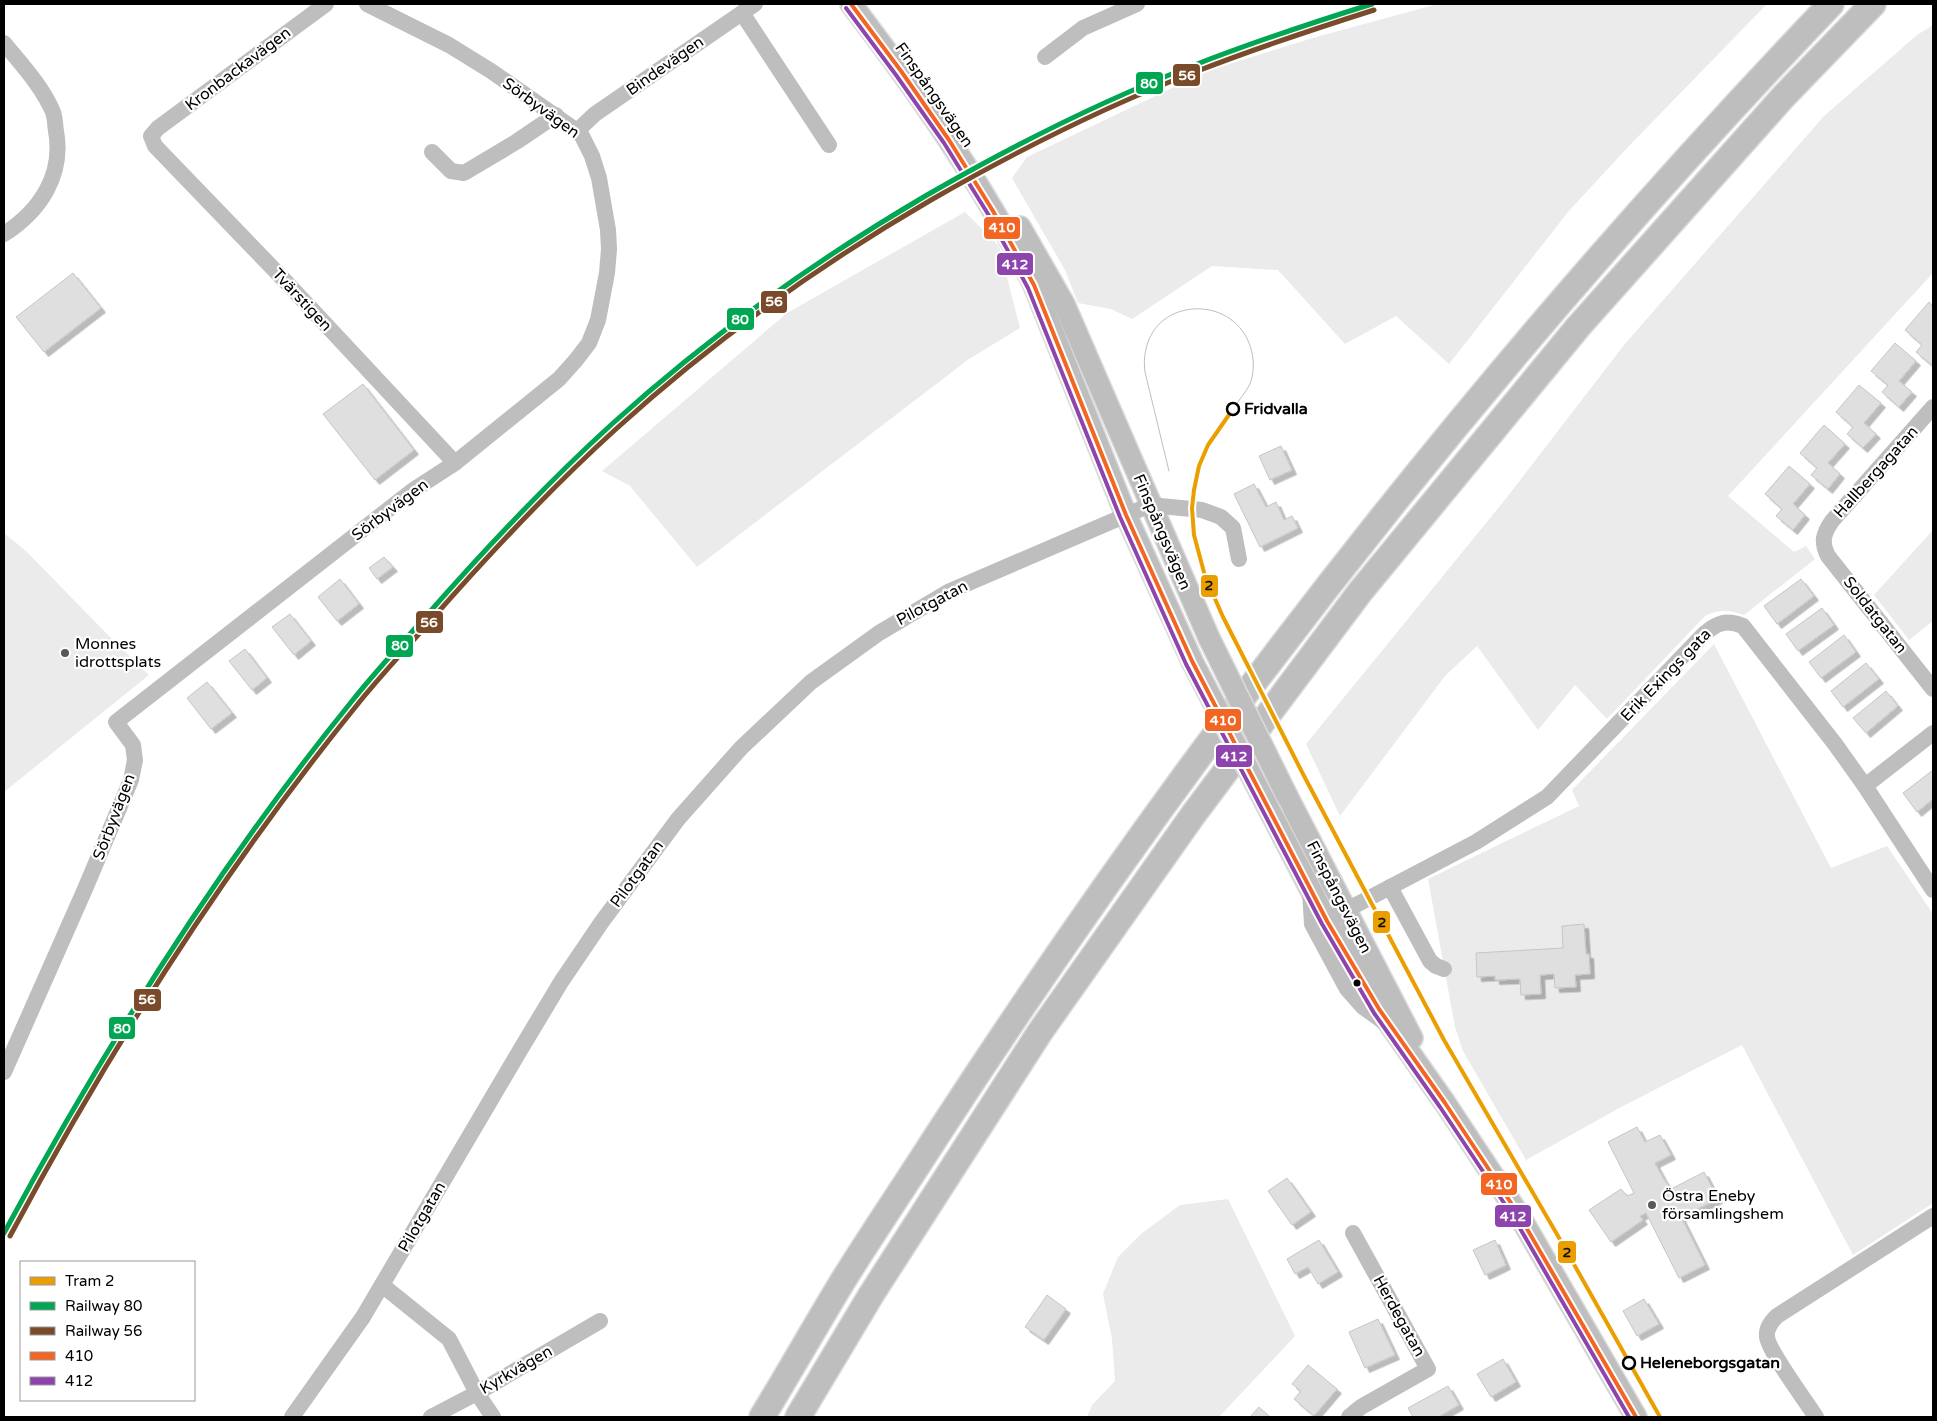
<svg xmlns="http://www.w3.org/2000/svg" width="1937" height="1421" font-family="'Varela Round',sans-serif">
<style>
.green{fill:#ebebeb}
.building{fill:#dfdfdf;stroke:#c6c6c6;filter:url(#shadow)}
.lines{fill:none;stroke-linecap:round;stroke-linejoin:round}
.major-casing{stroke:#dbdbdb;stroke-width:24}
.highway-casing{stroke:#dbdbdb;stroke-width:28}
.minor{stroke:#bebebe;stroke-width:16}
.major{stroke:#bebebe;stroke-width:21}
.highway{stroke:#bebebe;stroke-width:25}
.tram{stroke:#bebebe;stroke-width:1}
.major-bridge-casing{stroke:#dbdbdb;stroke-width:24;stroke-linecap:butt}
.major-bridge{stroke:#bebebe;stroke-width:21}
.bus-1-casing{stroke:#fff;stroke-width:8}
.bus-2-casing{stroke:#fff;stroke-width:8}
.bus-1{stroke:#f26522;stroke-width:4}
.bus-2{stroke:#8e44ad;stroke-width:4}
.rail-1-casing{stroke:#fff;stroke-width:9}
.rail-2-casing{stroke:#fff;stroke-width:9}
.rail-1{stroke:#00a651;stroke-width:5}
.rail-2{stroke:#7a4b2a;stroke-width:5}
.tram-1-casing{stroke:#fff;stroke-width:8}
.tram-1{stroke:#eb9e00;stroke-width:4}
.stop-dot{fill:#fff;stroke:#000;stroke-width:2.5}
.poi-dot{fill:#595959;stroke:#fff;stroke-width:2}
.bus-dot{fill:#000;stroke:#fff;stroke-width:2}
.labels{text-anchor:middle;dominant-baseline:central;stroke-width:4.5;stroke-linejoin:round;paint-order:stroke}
.street-label{font-size:16px;fill:#000;stroke:#fff}
.stop-label{font-size:16px;font-weight:bold;fill:#000;stroke:#fff;text-anchor:start}
.poi-label{font-size:16px;fill:#000;stroke:#fff;text-anchor:start}
.line-badge{stroke:#fff;stroke-width:2}
.badge-label{font-size:14px;text-anchor:middle;font-weight:bold;fill:#fff}
.pale-badge-label{font-size:14px;text-anchor:middle;font-weight:bold;fill:#111}
</style>
<defs>
<filter id="shadow"><feDropShadow dx="4.5" dy="4.5" stdDeviation="0" flood-color="#0004"/></filter>
</defs>
<rect width="100%" height="100%" fill="#fff"/>
<g class="green">
<path d="M1438,4H1767L1628,147L1568,212L1449,364L1396,316L1345,344L1278,270L1212,266L1132,319L1111,309L1078,303L1065,270L1012,178L1027,157L1210,70L1316,37Z"/>
<path d="M1933,25V273L1728,496L1794,552L1806,546L1815,559L1744,615C1729,610 1719,609 1705,616L1607,719L1575,685L1538,730L1477,646L1445,676L1340,816L1306,744L1504,501L1624,345L1824,116L1917,35Z"/>
<path d="M965,212L999,246L1020,328L969,359L697,567L630,486L602,471L787,313Z"/>
<path d="M1933,530V621L1909,640L1874,595Z"/>
<path d="M4,533L26,551L105,632L149,675L4,792Z"/>
<path d="M1714,644L1831,868L1887,846L1933,914V1203L1853,1255L1742,1045L1623,1106L1526,1160L1463,1051L1455,1027L1428,879L1579,806L1572,790Z"/>
<path d="M1228,1199L1295,1336L1219,1417H1087L1092,1405L1115,1381L1112,1339L1103,1294L1118,1257L1141,1234L1180,1205Z"/>
</g>
<g class="building">
<path d="M73,273L101,308L44,352L16,317Z"/>
<path d="M1929,302L1933,306V366L1916,352L1922,345L1905,330Z"/>
<path d="M1895,343L1916,361L1899,381L1912,392L1899,407L1882,392L1888,385L1871,371Z"/>
<path d="M363,384L414,450L375,480L323,414Z"/>
<path d="M1859,385L1881,403L1864,423L1876,434L1863,448L1847,434L1853,427L1836,412Z"/>
<path d="M1824,425L1845,444L1828,463L1840,474L1828,489L1811,475L1817,468L1800,453Z"/>
<path d="M1281,446L1292,470L1270,480L1259,456Z"/>
<path d="M1789,466L1810,484L1793,504L1805,515L1793,530L1776,516L1782,509L1765,494Z"/>
<path d="M1254,484L1266,507L1276,502L1284,520L1292,516L1298,528L1260,547L1234,494Z"/>
<path d="M384,557L393,567L377,579L369,568Z"/>
<path d="M340,579L359,604L337,621L318,597Z"/>
<path d="M1801,579L1814,596L1777,624L1764,606Z"/>
<path d="M1822,608L1834,625L1798,651L1786,634Z"/>
<path d="M290,614L311,641L294,655L272,627Z"/>
<path d="M1844,635L1856,652L1821,678L1809,662Z"/>
<path d="M245,649L267,678L252,690L229,661Z"/>
<path d="M1866,663L1879,679L1843,707L1831,691Z"/>
<path d="M207,682L232,713L211,729L187,698Z"/>
<path d="M1886,691L1898,706L1866,733L1853,718Z"/>
<path d="M1933,770V799L1917,812L1903,793Z"/>
<path d="M1584,924L1586,954H1589L1590,974L1575,975L1576,987L1555,988L1554,974L1540,975L1541,994L1521,995L1520,979L1495,980V976L1477,977L1476,953L1563,948L1562,926Z"/>
<path d="M1637,1127L1645,1142L1660,1135L1671,1155L1655,1163L1663,1178L1671,1189L1704,1172L1718,1199L1681,1217L1705,1265L1679,1278L1646,1213L1640,1216L1643,1220L1611,1242L1589,1210L1621,1189L1627,1196L1634,1193L1608,1142Z"/>
<path d="M1287,1178L1311,1212L1292,1225L1268,1191Z"/>
<path d="M1319,1240L1338,1272L1318,1284L1308,1267L1295,1274L1287,1259Z"/>
<path d="M1495,1240L1506,1265L1485,1275L1473,1250Z"/>
<path d="M1047,1295L1066,1309L1044,1340L1025,1327Z"/>
<path d="M1644,1299L1659,1324L1637,1336L1623,1311Z"/>
<path d="M1378,1319L1395,1355L1365,1368L1349,1332Z"/>
<path d="M1503,1359L1516,1382L1491,1397L1477,1374Z"/>
<path d="M1308,1365L1337,1389L1314,1416L1294,1399L1301,1391L1292,1384Z"/>
<path d="M1448,1386L1459,1405L1438,1417H1413L1408,1408Z"/>
<path d="M1259,1407L1270,1417H1250Z"/>
</g>
<g class="lines">
<defs>
<g id="major">
<path d="M851,4C919,93 983,184 1034,285L1126,515L1192,661"/>
<path d="M1020,227L1064,304L1209,638"/>
<path d="M1287,796L1412,1038"/>
<path d="M1273,817L1327,921L1379,1009L1445,1103L1519,1215L1636,1417"/>
</g>
<g id="highway">
<path d="M762,1417C790,1371 816,1325 844,1279C874,1231 906,1184 936,1137C1198,733 1498,352 1831,4"/>
<path d="M798,1417L871,1295L1040,1032L1193,815L1360,592L1578,327L1784,96L1873,4"/>
</g>
</defs>
<use href="#major" class="major-casing"/>
<use href="#highway" class="highway-casing"/>
<g class="minor">
<path d="M326,4L158,128L151,136L155,146L287,283L455,463"/>
<path d="M742,13L829,145"/>
<path d="M4,43C21,64 42,86 53,112C55,117 55,125 56,131C64,175 40,211 4,234"/>
<path d="M1045,57L1083,28L1137,4"/>
<path d="M577,131L595,114L755,4"/>
<path d="M432,152L451,171L464,173L516,142L556,115"/>
<path d="M1933,407L1832,521C1823,534 1821,542 1828,556L1933,689"/>
<path d="M1865,786L1933,733"/>
<path d="M1390,887L1430,961L1436,966L1444,969"/>
<path d="M1310,892L1312,924L1347,989L1363,1007L1384,1022"/>
<path d="M1335,916L1476,842L1547,797L1704,634C1717,623 1726,619 1743,626L1835,744L1865,786L1933,890"/>
<path d="M4,1072L85,889L131,780L135,760L133,745L116,722L412,491L455,463L559,379L576,360L589,343L598,320L607,273L609,249L608,230L599,178L592,156L582,136L577,131L491,71L449,45L367,4"/>
<path d="M382,1285L449,1339L477,1393L493,1417"/>
<path d="M292,1417L363,1317L519,1052L561,982L601,923L678,819L741,748L811,682L879,633L950,591L1150,505L1202,510L1221,517L1233,528L1239,559"/>
<path d="M431,1417L477,1393L600,1321"/>
<path d="M1349,1417L1361,1407L1428,1369L1353,1233"/>
<path d="M1816,1417C1806,1401 1769,1352 1767,1337C1766,1328 1771,1322 1777,1316L1933,1216"/>
</g>
<use href="#major" class="major"/>
<use href="#highway" class="highway"/>
<path class="tram" d="M1169,471L1145,372C1144,364 1144,357 1146,349C1157,298 1230,295 1249,343C1254,355 1255,371 1250,384C1246,392 1238,401 1233,409"/>
<defs>
<g id="major-bridge">
<path d="M1209,638L1287,796"/>
<path d="M1192,661L1273,817"/>
</g>
</defs>
<use href="#major-bridge" class="major-bridge-casing"/>
<use href="#major-bridge" class="major-bridge"/>
<defs>
<path id="bus-1" d="M851,4L901,71L949,140L993,211L1034,285L1126,515L1192,661L1327,921L1379,1009L1445,1103L1519,1215L1636,1417"/>
<path id="bus-2" d="M846,8L896,75L944,143L988,214L1028,288L1120,517L1186,664L1322,924L1374,1013L1440,1107L1514,1218L1629,1417"/>
</defs>
<use href="#bus-1" class="bus-1-casing"/>
<use href="#bus-2" class="bus-2-casing"/>
<use href="#bus-1" class="bus-1"/>
<use href="#bus-2" class="bus-2"/>
<defs>
<path id="rail-1" d="M4,1233C105,1046 218,866 352,701C376,671 402,643 427,615C486,548 547,483 612,424C708,337 816,260 927,195C1012,146 1101,101 1192,66C1251,43 1311,23 1372,4"/>
<path id="rail-2" d="M10,1236C110,1049 223,870 357,705C381,675 407,648 432,619C490,553 551,488 616,429C712,342 819,265 931,200C1015,152 1103,107 1195,72C1254,49 1314,29 1374,10"/>
</defs>
<use href="#rail-1" class="rail-1-casing"/>
<use href="#rail-2" class="rail-2-casing"/>
<use href="#rail-1" class="rail-1"/>
<use href="#rail-2" class="rail-2"/>
<defs>
<path id="tram-1" d="M1233,409L1208,445L1199,466L1194,490L1192,508L1194,535L1205,576L1223,617L1303,774L1444,1040L1558,1236L1660,1417"/>
</defs>
<use href="#tram-1" class="tram-1-casing"/>
<use href="#tram-1" class="tram-1"/>
</g>
<g class="stop-dot">
<circle cx="1233" cy="409" r="6"/>
<circle cx="1629" cy="1363" r="6"/>
</g>
<g class="poi-dot">
<circle cx="65" cy="653" r="5"/>
<circle cx="1652" cy="1205" r="5"/>
</g>
<circle class="bus-dot" cx="1357" cy="983" r="4.5"/>
<g class="labels">
<g class="street-label">
<text transform="translate(665 66) rotate(-35)">Bindevägen</text>
<text transform="translate(238 69) rotate(-37)">Kronbackavägen</text>
<text transform="translate(934 95) rotate(55)">Finspångsvägen</text>
<text transform="translate(541 108) rotate(36)">Sörbyvägen</text>
<text transform="translate(302 300) rotate(47)">Tvärstigen</text>
<text transform="translate(1876 472) rotate(-48)">Hallbergagatan</text>
<text transform="translate(390 510) rotate(-37)">Sörbyvägen</text>
<text transform="translate(1162 532) rotate(67)">Finspångsvägen</text>
<text transform="translate(932 603) rotate(-28)">Pilotgatan</text>
<text transform="translate(1875 615) rotate(52)">Soldatgatan</text>
<text transform="translate(1666 675) rotate(-46)">Erik Exings gata</text>
<text transform="translate(114 817) rotate(-69)">Sörbyvägen</text>
<text transform="translate(637 874) rotate(-54)">Pilotgatan</text>
<text transform="translate(1339 897) rotate(63)">Finspångsvägen</text>
<text transform="translate(422 1217) rotate(-60)">Pilotgatan</text>
<text transform="translate(1399 1316) rotate(61)">Herdegatan</text>
<text transform="translate(516 1370) rotate(-30)">Kyrkvägen</text>
</g>
<g class="stop-label">
<text x="1244" y="409">Fridvalla</text>
<text x="1640" y="1363">Heleneborgsgatan</text>
</g>
<g class="poi-label">
<text x="75" y="644">Monnes<tspan x="75" dy="18">idrottsplats</tspan></text>
<text x="1662" y="1196">Östra Eneby<tspan x="1662" dy="18">församlingshem</tspan></text>
</g>
</g>
<g class="line-badge">
<rect x="1172" y="63" width="29" height="24" rx="5" fill="#7a4b2a"/>
<rect x="1135" y="71" width="29" height="24" rx="5" fill="#00a651"/>
<rect x="983" y="216" width="38" height="24" rx="5" fill="#f26522"/>
<rect x="996" y="252" width="38" height="24" rx="5" fill="#8e44ad"/>
<rect x="760" y="290" width="28" height="24" rx="5" fill="#7a4b2a"/>
<rect x="726" y="307" width="29" height="24" rx="5" fill="#00a651"/>
<rect x="1200" y="574" width="19" height="24" rx="5" fill="#eb9e00"/>
<rect x="415" y="610" width="29" height="24" rx="5" fill="#7a4b2a"/>
<rect x="385" y="634" width="29" height="24" rx="5" fill="#00a651"/>
<rect x="1204" y="708" width="38" height="24" rx="5" fill="#f26522"/>
<rect x="1215" y="744" width="38" height="24" rx="5" fill="#8e44ad"/>
<rect x="1372" y="910" width="19" height="24" rx="5" fill="#eb9e00"/>
<rect x="133" y="988" width="29" height="24" rx="5" fill="#7a4b2a"/>
<rect x="108" y="1016" width="28" height="24" rx="5" fill="#00a651"/>
<rect x="1480" y="1172" width="38" height="24" rx="5" fill="#f26522"/>
<rect x="1494" y="1204" width="38" height="24" rx="5" fill="#8e44ad"/>
<rect x="1557" y="1240" width="20" height="24" rx="5" fill="#eb9e00"/>
</g>
<g class="badge-label">
<text x="1187" y="80">56</text>
<text x="1149" y="88">80</text>
<text x="1002" y="232">410</text>
<text x="1015" y="269">412</text>
<text x="774" y="306">56</text>
<text x="740" y="324">80</text>
<text x="429" y="627">56</text>
<text x="400" y="650">80</text>
<text x="1223" y="725">410</text>
<text x="1234" y="761">412</text>
<text x="147" y="1004">56</text>
<text x="122" y="1033">80</text>
<text x="1499" y="1189">410</text>
<text x="1513" y="1221">412</text>
</g>
<g class="pale-badge-label">
<text x="1209" y="590">2</text>
<text x="1382" y="927">2</text>
<text x="1567" y="1257">2</text>
</g>
<rect width="1937" height="1421" fill="none" stroke="#000000" stroke-width="10"/>
<rect x="20" y="1261" width="175" height="140" fill="#ffffff" stroke="#999999"/>
<rect x="30" y="1277" width="25" height="8" fill="#eb9e00" stroke="#999999"/>
<text x="65" y="1286" font-size="15" fill="#000000">Tram 2</text>
<rect x="30" y="1302" width="25" height="8" fill="#00a651" stroke="#999999"/>
<text x="65" y="1311" font-size="15" fill="#000000">Railway 80</text>
<rect x="30" y="1327" width="25" height="8" fill="#7a4b2a" stroke="#999999"/>
<text x="65" y="1336" font-size="15" fill="#000000">Railway 56</text>
<rect x="30" y="1352" width="25" height="8" fill="#f26522" stroke="#999999"/>
<text x="65" y="1361" font-size="15" fill="#000000">410</text>
<rect x="30" y="1377" width="25" height="8" fill="#8e44ad" stroke="#999999"/>
<text x="65" y="1386" font-size="15" fill="#000000">412</text>
</svg>
